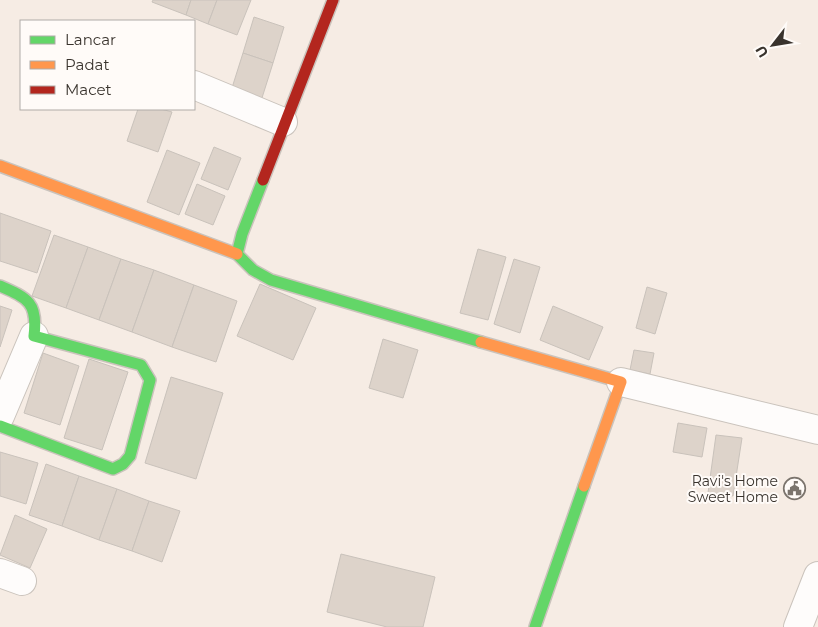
<svg xmlns="http://www.w3.org/2000/svg" width="818" height="627" font-family="Montserrat,sans-serif">
<style>
.building{fill:#ddd3ca;stroke:#c9c2bb}
.lines{fill:none;stroke-linecap:round;stroke-linejoin:round}
.street-casing{stroke:#cac3bc;stroke-width:30}
.fast-casing{stroke:#cac3bc;stroke-width:14}
.slow-casing{stroke:#cac3bc;stroke-width:14}
.jam-casing{stroke:#cac3bc;stroke-width:14}
.street{stroke:#fefcfb;stroke-width:28}
.fast{stroke:#63d668;stroke-width:11}
.slow{stroke:#ff974d;stroke-width:11}
.jam{stroke:#b3261e;stroke-width:11}
.labels{text-anchor:middle;dominant-baseline:central;stroke-width:4;stroke-linejoin:round;paint-order:stroke}
.poi-label{font-size:14px;fill:#39332d;stroke:#fffbf8;text-anchor:end}
</style>
<rect width="100%" height="100%" fill="#f6ece4"/>
<g class="building">
<path d="M153,0H191L186,15L152,2Z"/>
<path d="M191,0H217L208,24L186,15Z"/>
<path d="M217,0H251L237,35L208,24Z"/>
<path d="M254,17L284,27L273,63L243,53Z"/>
<path d="M243,53L273,63L261,101L231,91Z"/>
<path d="M138,109H161L172,112L158,152L127,141Z"/>
<path d="M214,147L241,158L228,190L201,179Z"/>
<path d="M167,150L200,163L179,215L147,202Z"/>
<path d="M197,184L225,196L213,225L185,214Z"/>
<path d="M0,213L51,231L37,273L0,261Z"/>
<path d="M54,235L88,247L66,308L32,296Z"/>
<path d="M88,247L121,259L99,320L66,308Z"/>
<path d="M478,249L506,257L488,320L460,313Z"/>
<path d="M121,259L154,270L132,332L99,320Z"/>
<path d="M514,259L540,267L520,333L494,324Z"/>
<path d="M154,270L194,285L172,347L132,332Z"/>
<path d="M260,284L316,308L293,360L237,336Z"/>
<path d="M194,285L237,301L216,362L172,347Z"/>
<path d="M647,287L667,293L655,334L636,328Z"/>
<path d="M0,306L12,310L0,347Z"/>
<path d="M553,306L603,327L589,360L540,340Z"/>
<path d="M383,339L418,350L403,398L369,388Z"/>
<path d="M634,350L654,353L650,374L630,370Z"/>
<path d="M43,353L79,366L60,425L24,413Z"/>
<path d="M89,359L128,372L102,450L64,438Z"/>
<path d="M171,377L223,393L196,479L145,463Z"/>
<path d="M678,423L707,428L702,457L673,452Z"/>
<path d="M716,435L742,438L733,496L708,493Z"/>
<path d="M0,452L38,463L26,504L0,496Z"/>
<path d="M46,464L79,476L62,526L29,515Z"/>
<path d="M79,476L117,489L99,540L62,526Z"/>
<path d="M117,489L149,501L132,551L99,540Z"/>
<path d="M149,501L180,511L162,562L132,551Z"/>
<path d="M15,515L47,529L30,568L0,555Z"/>
<path d="M341,554L435,577L423,627H387L327,612Z"/>
</g>
<g class="lines">
<defs>
<g id="street">
<path d="M194,85L283,122"/>
<path d="M621,382L818,430"/>
<path d="M0,416L34,336"/>
<path d="M0,573L22,581"/>
<path d="M798,627L818,576"/>
</g>
<g id="fast">
<path d="M263,180L242,234L237,254L253,270L271,280L481,342"/>
<path d="M0,286C28,298 38,303 34,336L141,365L150,380L130,456L123,464L113,469L0,426"/>
<path d="M535,627L584,486"/>
</g>
<g id="slow">
<path d="M0,166L237,254"/>
<path d="M481,342L621,382L584,486"/>
</g>
<path id="jam" d="M263,180L333,0"/>
</defs>
<use href="#street" class="street-casing"/>
<use href="#fast" class="fast-casing"/>
<use href="#slow" class="slow-casing"/>
<use href="#jam" class="jam-casing"/>
<use href="#street" class="street"/>
<use href="#fast" class="fast"/>
<use href="#slow" class="slow"/>
<use href="#jam" class="jam"/>
</g>
<defs>
<symbol id="civic-ring" viewBox="-11 -11 22 22"><circle r="9.5" fill="#fffbf8" stroke="#7b746d" stroke-width="1.5"/><path d="M-.6-6.5H3V-4.5H.6V-3L4-1V1h2V6H-6V1h2V-1L-.6-3ZM-1.2 2.5V6h2.4V2.5Z" fill="#7b746d"/></symbol>
</defs>
<g fill-rule="evenodd">
<use href="#civic-ring" x="782" y="476" width="25" height="25"/>
</g>
<g class="labels">
<g class="poi-label">
<text x="778" y="481">Ravi's Home<tspan x="778" dy="16">Sweet Home</tspan></text>
</g>
</g>
<rect x="20" y="20" width="175" height="90" fill="#fffbf8" stroke="#b0aba7"/>
<rect x="30" y="36" width="25" height="8" fill="#63d668" stroke="#b0aba7"/>
<text x="65" y="45" font-size="15" fill="#39332d">Lancar</text>
<rect x="30" y="61" width="25" height="8" fill="#ff974d" stroke="#b0aba7"/>
<text x="65" y="70" font-size="15" fill="#39332d">Padat</text>
<rect x="30" y="86" width="25" height="8" fill="#b3261e" stroke="#b0aba7"/>
<text x="65" y="95" font-size="15" fill="#39332d">Macet</text>
<g transform="translate(773 45) rotate(239)" stroke="#fffbf8" stroke-width="4" paint-order="stroke">
<path d="M0-4L9 19L0 12L-9 19Z" fill="#39332d"/>
<text y="-8" font-size="14" font-weight="bold" text-anchor="middle" fill="#39332d">U</text>
</g>
</svg>
